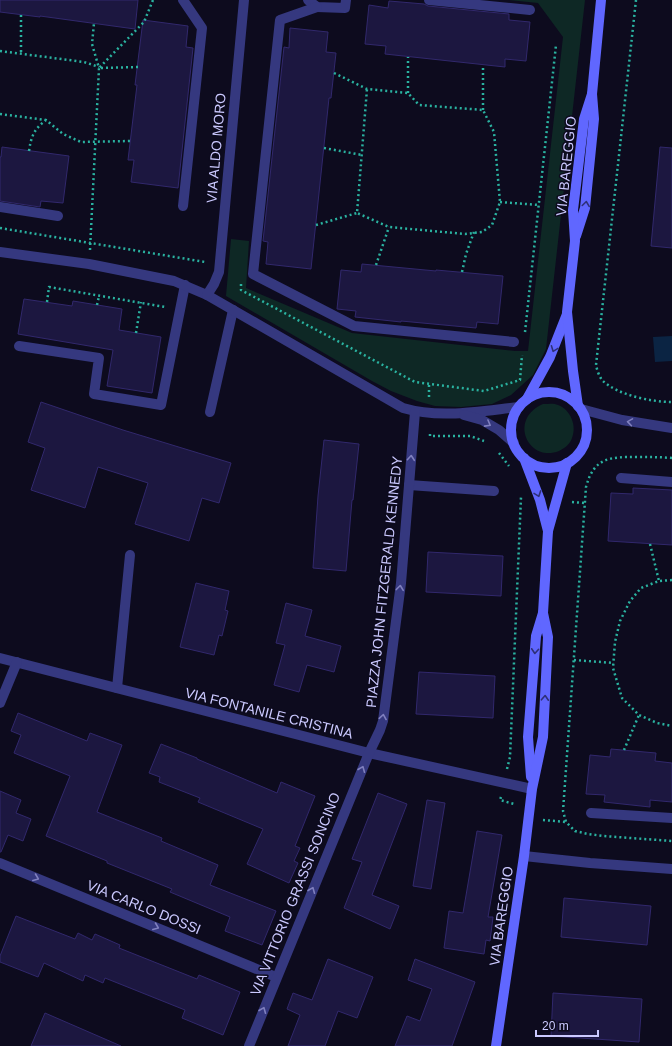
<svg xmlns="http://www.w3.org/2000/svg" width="672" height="1046" font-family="Arial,sans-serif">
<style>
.green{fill:#0e2825}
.water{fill:#0b2443}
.building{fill:#1c1740;stroke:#31286c}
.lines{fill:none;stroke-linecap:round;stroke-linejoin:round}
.path{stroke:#2ab2a0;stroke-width:2.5;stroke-dasharray:2 3;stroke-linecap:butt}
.lane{stroke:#35387f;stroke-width:10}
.street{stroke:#35387f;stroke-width:10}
.secondary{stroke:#6067ff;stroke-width:10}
.oneway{stroke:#2e3078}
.oneway2{stroke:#8080bf}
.labels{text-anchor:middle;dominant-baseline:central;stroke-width:3;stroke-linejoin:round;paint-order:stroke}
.street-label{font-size:14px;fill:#cbc9ff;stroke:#0d0b1e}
</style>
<rect width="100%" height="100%" fill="#0d0b1e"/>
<g class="green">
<path d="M509,0H585L546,349L533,375L511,395L492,404L461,407L435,406L417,401L391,391L372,381L226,296L231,239L249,241L246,288L352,333L515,351H528L563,37L538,3Z"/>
<path d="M543,404C548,404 554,403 558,405C571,410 577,426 572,438C570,444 565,448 559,451C528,463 508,419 543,404Z"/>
</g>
<path class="water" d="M672,336V361L655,362L653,337Z"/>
<g class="building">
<path d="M0,0H138L135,29L40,16V17L0,12Z"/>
<path d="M389,1L424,4L428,6L509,14V20L530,22L526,61L505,59V67L385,54L386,46L365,44L369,5L388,8Z"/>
<path d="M143,20L188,26L186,47L193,48L178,188L131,182L134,160H128L137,85H135Z"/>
<path d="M290,28L328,32L326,52L336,53L331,98H329L311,269L266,264L268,242L263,241L284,47L289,48Z"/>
<path d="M2,147L69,156L63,203L41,201L40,207L0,201V157H1Z"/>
<path d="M660,147L672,148V248L651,246Z"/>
<path d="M362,264L436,271V270L503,276L498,324L477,322L476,328L401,321V322L355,317L356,311L337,309L341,270L361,272Z"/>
<path d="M24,299L72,306L73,301L122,309L119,330L161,337L152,393L107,386L113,350L18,334Z"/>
<path d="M41,402L123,430L231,463L219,503L202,498L189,541L135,524L148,483L98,467L85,508L31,490L45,448L28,442Z"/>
<path d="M324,440L359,444L353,500H352L346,571L313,568L318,496Z"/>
<path d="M633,488L672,490V545L608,541L611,493L633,494Z"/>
<path d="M428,552L503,556L501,596L426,592Z"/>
<path d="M196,583L229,591L225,610L228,611L222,636L219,635L214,655L180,647Z"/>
<path d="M286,603L312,610L305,636L341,646L334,672L307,665L299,692L274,685L285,645L276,643Z"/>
<path d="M419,672L495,676L493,718L416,714Z"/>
<path d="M18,713L87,741L90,733L122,745L97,812L162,838L161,841L218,865L210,885L276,911L262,945L225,931L230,917L170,892L172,889L107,863V861L46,836L70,776L14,753L21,735L11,731Z"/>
<path d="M161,744L197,758V759L277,793L281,782L315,796L295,846L300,848L294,861L298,863L289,883L247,864L263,829L198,802L200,798L159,782L160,777L149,773Z"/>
<path d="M611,749L656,753L655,761L672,763V802L650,800V807L604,802L605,795L586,794L590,755L610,757Z"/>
<path d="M0,791L21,800L16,813L31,819L23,841L8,835L1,852H0Z"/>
<path d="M378,793L407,804L372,895L399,906L390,929L344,908L362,862L352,859Z"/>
<path d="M427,800L445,803L431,889L413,886Z"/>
<path d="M477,831L502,835L488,917H493L490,941L486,940L484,954L444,948L449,911L463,913Z"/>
<path d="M564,898L651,906L647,945L561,937Z"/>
<path d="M16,916L75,939L78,933L92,940L95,934L120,945L119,948L197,979L199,975L240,992L223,1035L182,1018L185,1010L105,978L103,983L85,975L83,981L44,963L38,977L0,962V956Z"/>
<path d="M328,959L373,977L357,1018L338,1011L325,1046H288L300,1015L287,1009L293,993L312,1000Z"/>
<path d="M415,959L475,982L452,1046H395L407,1016L420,1021L432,989L408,980Z"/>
<path d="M553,993L642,999L639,1042L551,1036Z"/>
<path d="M45,1013L121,1046H31Z"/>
</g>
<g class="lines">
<g class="path">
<path d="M636,0L596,365C597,370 599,376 602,380C617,395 651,402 672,402"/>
<path d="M21,15V54"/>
<path d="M0,51L84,62L99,67"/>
<path d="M138,67L99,68L144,22L153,0"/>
<path d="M334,73L367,89L408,93L419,105L483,110L494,132L500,202L492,225L482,232L465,234L389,227L357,213L367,89"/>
<path d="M408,93V57"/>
<path d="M483,110V65"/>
<path d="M0,114L46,120L63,134L81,142L130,141"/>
<path d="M324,148L362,155"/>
<path d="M29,151C31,137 34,129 46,120"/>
<path d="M500,202L539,205"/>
<path d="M316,225L357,213"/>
<path d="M0,228L205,262"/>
<path d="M90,250L99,68L92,44L94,23"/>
<path d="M376,265L389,227"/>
<path d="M462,272L466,254L474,232"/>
<path d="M241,284V290L415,382L484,391L520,380L522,355"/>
<path d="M47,302L49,287L165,307"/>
<path d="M97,305L99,296"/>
<path d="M525,332L556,45"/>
<path d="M136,333L141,302"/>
<path d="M429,397V384"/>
<path d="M430,434V436H470L484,441"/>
<path d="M499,453L509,466"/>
<path d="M672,458C660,457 649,457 637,457C610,457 594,457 586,487L563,811L566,822L575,831L588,834L603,836L672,841"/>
<path d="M572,502L585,503"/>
<path d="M650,544L659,581"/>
<path d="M672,580L659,581L641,588L630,601L620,621L615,642L613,668L622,698L639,715L657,723L672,726"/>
<path d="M574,660L614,663"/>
<path d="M624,750L639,715"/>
<path d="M507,769L510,757L521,497"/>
<path d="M501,797L500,800L514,804L515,806"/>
<path d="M543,820L566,822"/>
</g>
<g class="lane">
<path d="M308,0L317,7L345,8L346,0"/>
<path d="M429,0L530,10"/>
<path d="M317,7L280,20L253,274L354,326L514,342"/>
<path d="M183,206L202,28L183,0"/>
<path d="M0,207L58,216"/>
<path d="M19,346L99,358L94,394L161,405L185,285"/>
<path d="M210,412L233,310"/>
<path d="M621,478L672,482"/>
<path d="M409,485L494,491"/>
<path d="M117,688L130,555"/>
<path d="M591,813L672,818"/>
</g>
<g class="street">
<path d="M0,252L89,264L174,281L207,295L403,408C440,419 481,411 519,407"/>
<path d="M207,295L214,284L219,272L244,0"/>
<path d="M581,409L622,420L672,428"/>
<path d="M464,415L482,420L499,430L514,443"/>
<path d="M0,658L369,753L532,789"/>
<path d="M0,703L17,662"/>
<path d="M524,856L590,863L672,869"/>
<path d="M0,863L276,977"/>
<path d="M249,1046L369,753L380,730L383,721L401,583L415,412"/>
</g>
<g class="secondary">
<path d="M576,236L585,208L594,119L592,94L601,0"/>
<circle cx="549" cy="430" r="38"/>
<path d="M527,399L550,357L567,314"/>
<path d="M578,406L573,371L567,312L575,241L573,210L584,119L592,94"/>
<path d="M524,458L540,500L548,531"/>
<path d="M531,777L528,737L536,636L543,613L548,531L567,463"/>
<path d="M496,1046L524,856L532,789L543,737L548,637L543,613"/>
</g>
</g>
<defs><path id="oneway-chevron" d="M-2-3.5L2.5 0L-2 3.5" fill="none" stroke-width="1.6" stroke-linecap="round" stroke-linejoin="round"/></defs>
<g class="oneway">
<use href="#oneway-chevron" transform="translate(586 204) rotate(-82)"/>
<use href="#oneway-chevron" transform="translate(554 349) rotate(111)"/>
<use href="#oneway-chevron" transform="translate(538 494) rotate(70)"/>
<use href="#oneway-chevron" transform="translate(535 651) rotate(94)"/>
<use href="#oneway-chevron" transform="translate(545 698) rotate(-87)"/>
</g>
<g class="oneway2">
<use href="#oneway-chevron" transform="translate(630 422) rotate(-171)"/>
<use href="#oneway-chevron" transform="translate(488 424) rotate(29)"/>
<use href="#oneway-chevron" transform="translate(411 458) rotate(-85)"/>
<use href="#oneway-chevron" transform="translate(400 588) rotate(-83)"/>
<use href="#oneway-chevron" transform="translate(383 717) rotate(-81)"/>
<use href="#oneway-chevron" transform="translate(362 769) rotate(-68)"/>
<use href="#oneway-chevron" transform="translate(36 878) rotate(22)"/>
<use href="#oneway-chevron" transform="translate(312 890) rotate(-68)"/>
<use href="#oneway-chevron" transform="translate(156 927) rotate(22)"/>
<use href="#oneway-chevron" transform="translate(263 1010) rotate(-68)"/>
</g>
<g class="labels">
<g class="street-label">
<text transform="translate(216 148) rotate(-85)">VIA ALDO MORO</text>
<text transform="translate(566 166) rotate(-84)">VIA BAREGGIO</text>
<text transform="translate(384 582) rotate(-84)">PIAZZA JOHN FITZGERALD KENNEDY</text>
<text transform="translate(269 713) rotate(14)">VIA FONTANILE CRISTINA</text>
<text transform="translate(295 894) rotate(-68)">VIA VITTORIO GRASSI SONCINO</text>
<text transform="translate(144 907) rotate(22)">VIA CARLO DOSSI</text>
<text transform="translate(501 916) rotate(-82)">VIA BAREGGIO</text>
</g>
</g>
<path d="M536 1030v6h62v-6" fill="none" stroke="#cbc9ff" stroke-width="2"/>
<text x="542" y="1030" font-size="12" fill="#cbc9ff" stroke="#0d0b1e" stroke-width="3" paint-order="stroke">20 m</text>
</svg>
